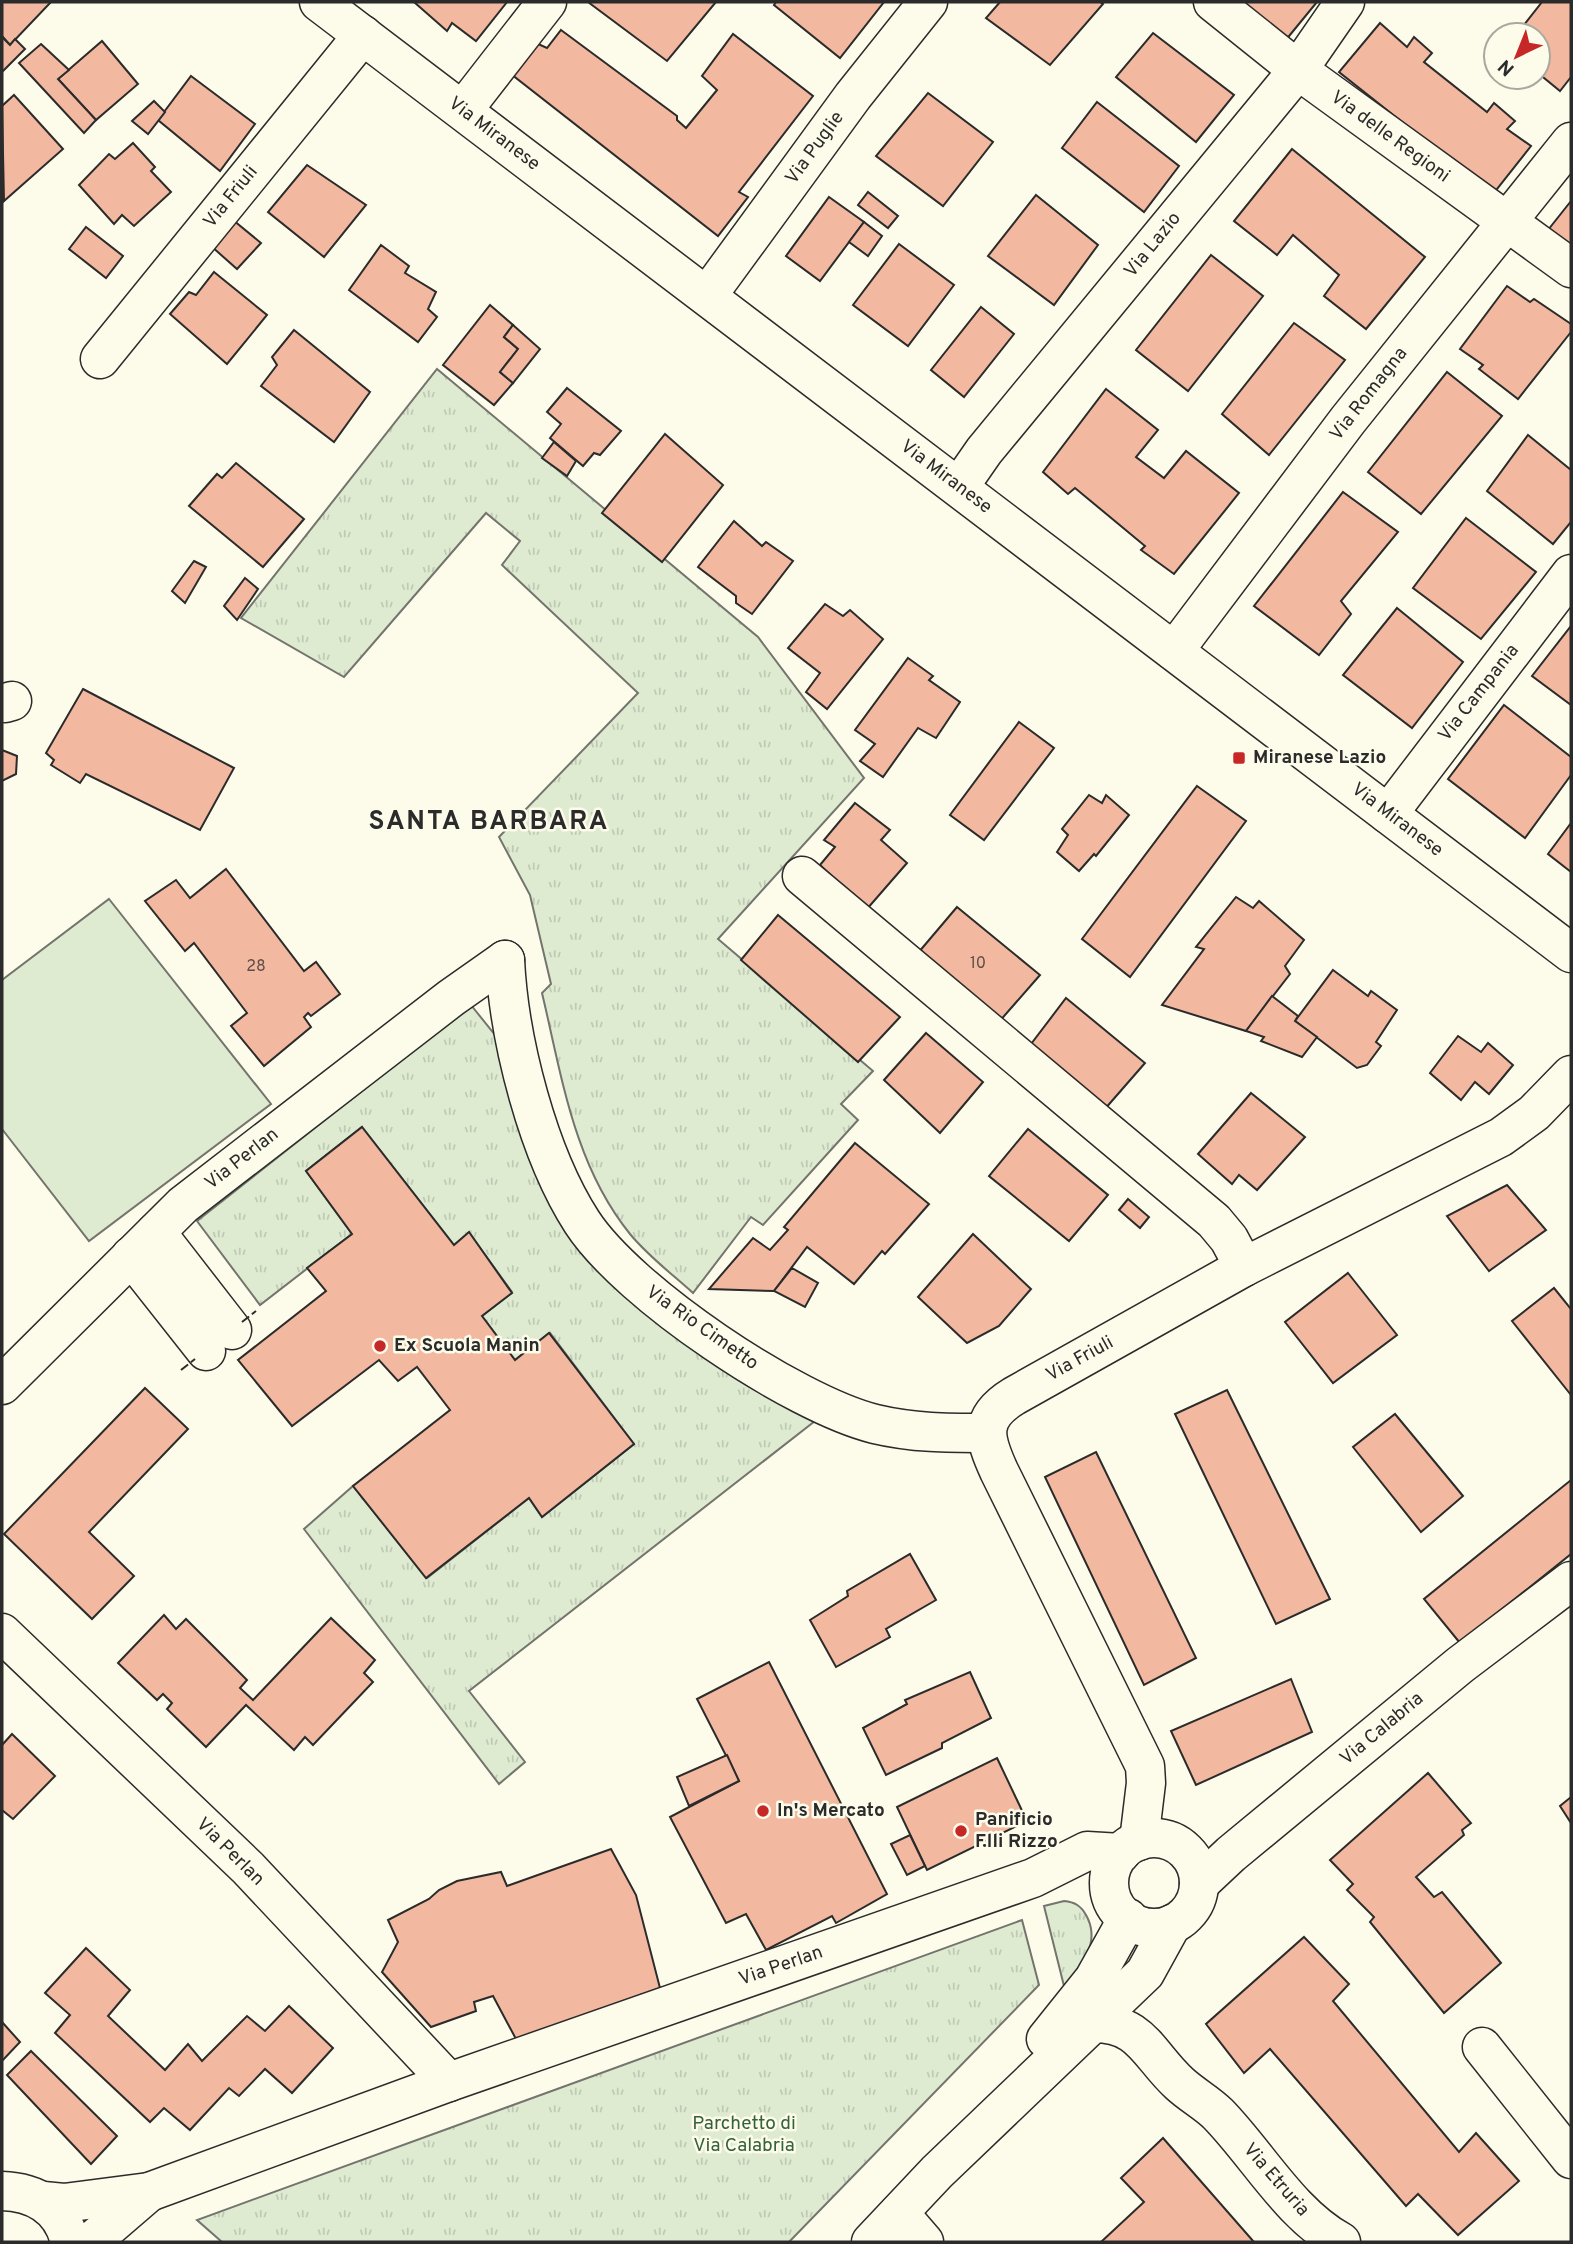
<svg xmlns="http://www.w3.org/2000/svg" width="1573" height="2244" font-family="Overpass,sans-serif">
<style>
.grass{fill:url(#grass-tufts);stroke:#74746e;stroke-width:2}
.garden{fill:#deebd1;stroke:#74746e;stroke-width:2}
.building{fill:#f2b8a0;stroke:#2b2b2b;stroke-width:2}
.lines{fill:none;stroke-linecap:round;stroke-linejoin:round}
.minor-casing{stroke:#2b2b2b;stroke-width:41}
.minor{stroke:#fdfbea;stroke-width:38}
.fence{stroke:#2b2b2b;stroke-width:2;stroke-dasharray:9 3.5;stroke-linecap:butt}
.poi-dot{fill:#c62828;stroke:#fdfbea;stroke-width:2.5}
.labels{text-anchor:middle;dominant-baseline:central;stroke-width:5;stroke-linejoin:round;paint-order:stroke}
.number-label{font-size:16px;fill:#5d4e48}
.street-label{font-size:19px;fill:#2b2b2b;stroke:#fdfbea}
.poi-label{font-size:19px;font-weight:bold;fill:#2b2b2b;stroke:#fdfbea;text-anchor:start}
.park-label{font-size:19px;fill:#34623c;stroke:#fdfbea}
.district-label{font-size:26px;font-weight:bold;letter-spacing:2px;fill:#2b2b2b;stroke:#fdfbea}
</style>
<defs>
<pattern id="grass-tufts" width="24" height="20" patternUnits="userSpaceOnUse" patternTransform="scale(1.75)"><rect width="24" height="20" fill="#deebd1"/><path d="M3 7l-1-3M5 7V3M7 7l1-3M15 17l-1-3M17 17v-4M19 17l1-3" fill="none" stroke="#bfcab4"/></pattern>
</defs>
<rect width="100%" height="100%" fill="#fdfbea"/>
<g class="grass">
<path d="M437,369L758,637L864,778L718,939L873,1071L841,1104L858,1120L763,1225L751,1217L693,1293C672,1274 648,1256 630,1234C574,1165 562,1077 542,993L551,984L530,895L499,837L638,693L502,565L520,541L486,513L344,677L241,618Z"/>
<path d="M471,1005L499,1040L551,1205L815,1421L469,1691L525,1762L499,1784L304,1529L353,1486L427,1578L529,1498L542,1517L634,1444L550,1333L515,1360L482,1316L512,1292L469,1233L454,1245L362,1127L306,1171L352,1234L260,1305L197,1221Z"/>
<path d="M1064,1901C1075,1902 1081,1906 1086,1915C1102,1943 1080,1967 1065,1990L1044,1906Z"/>
<path d="M1022,1920L1039,1985L789,2242H222L197,2220Z"/>
</g>
<path class="garden" d="M109,899L271,1104L89,1241L2,1129V980Z"/>
<g class="building">
<path d="M2,2H51L10,45L2,36Z"/>
<path d="M414,2H507L476,41L452,23L447,31Z"/>
<path d="M588,2H716L667,61Z"/>
<path d="M776,2H884L840,58L774,5Z"/>
<path d="M1000,2H1100L1103,4L1050,65L986,18Z"/>
<path d="M1237,2H1317L1285,41Z"/>
<path d="M1542,2H1571V77L1560,91L1538,73V35H1516Z"/>
<path d="M1380,23L1407,47L1414,37L1432,53L1424,62L1487,112L1494,103L1515,121L1507,129L1531,146L1493,194L1339,72Z"/>
<path d="M561,30L677,116V120L686,128L717,90L702,76L733,34L813,96L739,192L748,197L718,236L511,74L536,43L547,48Z"/>
<path d="M1153,33L1234,95L1196,142L1116,77Z"/>
<path d="M2,37L10,45L15,39L25,49L2,72Z"/>
<path d="M102,41L138,84L96,120L58,79Z"/>
<path d="M41,44L69,70L58,79L96,120L84,133L19,63Z"/>
<path d="M191,76L255,124L220,171L158,120Z"/>
<path d="M928,93L993,142L943,206L876,156Z"/>
<path d="M14,95L63,149L4,201L2,106Z"/>
<path d="M154,101L165,112L148,134L132,121Z"/>
<path d="M1097,102L1179,166L1144,212L1062,148Z"/>
<path d="M133,143L155,167L151,171L171,192L134,226L122,215L114,224L79,185L109,154L115,159Z"/>
<path d="M1292,149L1425,257L1366,329L1324,296L1339,275L1293,235L1277,255L1234,221Z"/>
<path d="M307,165L366,205L324,257L268,212Z"/>
<path d="M868,192L898,216L888,228L858,205Z"/>
<path d="M1036,195L1098,245L1054,305L988,256Z"/>
<path d="M829,197L864,222L820,281L786,256Z"/>
<path d="M1571,201V248L1548,230Z"/>
<path d="M233,220L261,243L237,269L211,246Z"/>
<path d="M864,222L882,236L868,256L849,242Z"/>
<path d="M86,227L123,256L106,278L69,249Z"/>
<path d="M899,244L954,285L908,346L853,305Z"/>
<path d="M381,245L409,266L405,273L436,292L428,309L437,317L418,342L349,290Z"/>
<path d="M1211,255L1263,296L1188,391L1136,350Z"/>
<path d="M214,272L267,315L227,364L170,314L189,292L196,295Z"/>
<path d="M1507,286L1530,302L1534,299L1571,324V332L1518,399L1479,369L1483,365L1460,349Z"/>
<path d="M490,305L513,325L504,337L518,349L500,372L513,383L494,405L443,365Z"/>
<path d="M981,307L1014,334L964,397L931,370Z"/>
<path d="M1294,323L1345,360L1269,455L1222,414Z"/>
<path d="M513,325L540,349L513,383L500,372L518,349L504,337Z"/>
<path d="M294,330L370,392L334,442L261,386L277,365L272,357Z"/>
<path d="M1447,372L1502,416L1421,514L1368,472Z"/>
<path d="M567,388L621,431L600,455L594,453L583,466L550,438L561,424L547,412Z"/>
<path d="M1106,389L1158,430L1136,457L1164,478L1186,451L1239,493L1174,574L1141,550L1145,546L1075,488L1068,494L1043,472Z"/>
<path d="M665,434L723,485L662,562L602,513Z"/>
<path d="M1528,435L1571,470V522L1553,544L1487,491Z"/>
<path d="M554,442L576,461L567,476L542,458Z"/>
<path d="M236,463L304,519L263,567L189,506L217,474L222,478Z"/>
<path d="M1343,492L1398,532L1341,601L1351,614L1319,655L1254,606Z"/>
<path d="M1466,518L1536,572L1481,639L1413,588Z"/>
<path d="M734,521L762,546L766,542L793,561L752,614L736,603V596L698,567Z"/>
<path d="M194,561L206,567L185,603L172,591Z"/>
<path d="M245,578L258,589L237,620L224,606Z"/>
<path d="M825,604L843,616L850,610L883,639L827,709L806,692L820,673L788,648Z"/>
<path d="M1397,608L1463,662L1412,728L1343,675Z"/>
<path d="M1571,626V705L1532,676Z"/>
<path d="M908,658L933,676L929,680L960,702L936,738L918,728L883,777L860,761L875,744L855,730Z"/>
<path d="M83,689L234,768L200,830L86,774L80,783L51,765L54,760L46,753Z"/>
<path d="M1504,705L1571,757V775L1525,838L1448,779Z"/>
<path d="M1019,722L1054,748L984,840L950,815Z"/>
<path d="M2,750L17,756L16,774L2,781Z"/>
<path d="M1197,786L1246,821L1130,977L1082,939Z"/>
<path d="M1089,795L1102,803L1106,795L1129,815L1096,856L1094,854L1079,871L1057,852L1068,835L1062,829Z"/>
<path d="M855,803L890,830L881,840L907,863L867,909L820,865L835,847L824,840Z"/>
<path d="M1571,823V872L1548,854Z"/>
<path d="M226,869L304,971L316,962L340,994L311,1016L308,1013L304,1017L311,1027L264,1066L231,1026L247,1013L194,943L185,951L145,901L176,880L190,898Z"/>
<path d="M1236,897L1253,908L1259,901L1304,940L1285,966L1290,974L1246,1031L1162,1005L1204,949L1196,947Z"/>
<path d="M957,907L1040,975L998,1023L918,953Z"/>
<path d="M778,915L900,1017L858,1062L741,960Z"/>
<path d="M1333,970L1368,996L1371,991L1397,1010L1376,1042L1381,1046L1367,1065L1357,1068L1295,1021Z"/>
<path d="M1272,996L1298,1016L1295,1021L1317,1037L1302,1057L1261,1041L1264,1037L1246,1031Z"/>
<path d="M1066,998L1145,1063L1104,1110L1028,1048Z"/>
<path d="M926,1033L983,1082L940,1133L884,1080Z"/>
<path d="M1458,1036L1481,1052L1488,1043L1513,1065L1489,1094L1475,1082L1461,1100L1430,1073Z"/>
<path d="M1251,1093L1305,1137L1257,1190L1239,1175L1232,1184L1198,1154Z"/>
<path d="M362,1127L454,1245L469,1232L512,1293L482,1316L515,1360L549,1333L634,1444L542,1517L529,1498L426,1578L353,1486L450,1410L417,1367L398,1381L379,1360L292,1426L238,1360L326,1291L307,1268L352,1234L306,1171Z"/>
<path d="M1028,1129L1108,1195L1069,1241L989,1176Z"/>
<path d="M855,1143L929,1204L885,1254L882,1251L854,1284L807,1247L774,1291L709,1289L753,1238L770,1250L788,1230L784,1227Z"/>
<path d="M1507,1185L1546,1230L1489,1271L1447,1216Z"/>
<path d="M1128,1199L1149,1217L1140,1228L1119,1210Z"/>
<path d="M973,1234L1031,1289L999,1326L967,1343L918,1297Z"/>
<path d="M792,1268L818,1283L805,1307L774,1291Z"/>
<path d="M1348,1273L1397,1335L1333,1383L1285,1322Z"/>
<path d="M1554,1288L1571,1309V1395L1512,1321Z"/>
<path d="M145,1388L188,1429L89,1532L134,1576L92,1619L4,1534Z"/>
<path d="M1227,1390L1330,1599L1276,1624L1175,1414Z"/>
<path d="M1395,1414L1463,1496L1421,1532L1353,1447Z"/>
<path d="M1096,1452L1196,1658L1144,1685L1045,1477Z"/>
<path d="M1571,1480V1554L1460,1643L1424,1599Z"/>
<path d="M910,1554L936,1600L886,1629L890,1637L836,1667L810,1620L848,1596L847,1591Z"/>
<path d="M164,1615L176,1629L186,1619L247,1680L240,1688L253,1700L331,1618L375,1660L364,1673L373,1682L313,1745L305,1737L294,1750L246,1705L206,1747L167,1709L172,1703L163,1694L157,1700L118,1663Z"/>
<path d="M769,1662L887,1894L836,1923L832,1916L766,1950L746,1914L726,1923L670,1817L739,1781L697,1699Z"/>
<path d="M970,1672L991,1718L942,1743V1748L886,1775L863,1728L907,1704L905,1700Z"/>
<path d="M1291,1679L1312,1732L1196,1785L1171,1731Z"/>
<path d="M12,1734L55,1776L13,1819L2,1810V1745Z"/>
<path d="M727,1755L739,1781L689,1806L677,1777Z"/>
<path d="M997,1758L1027,1821L927,1870L897,1807Z"/>
<path d="M1428,1773L1471,1823L1462,1830L1464,1835L1416,1877L1434,1897L1442,1892L1501,1963L1444,2013L1370,1922L1374,1917L1347,1890L1353,1884L1330,1860Z"/>
<path d="M1571,1797V1823L1560,1806Z"/>
<path d="M910,1835L925,1866L907,1875L891,1844Z"/>
<path d="M611,1849L636,1895L660,1988L516,2039L493,1996L474,2002L476,2011L431,2027L382,1972L398,1942L388,1920L429,1899L439,1890L457,1881L501,1872L507,1886Z"/>
<path d="M1304,1937L1349,1984L1333,2001L1459,2152L1476,2133L1519,2181L1458,2235L1418,2194L1406,2206L1270,2049L1244,2073L1206,2024Z"/>
<path d="M86,1948L130,1990L108,2016L165,2070L188,2044L202,2061L247,2016L265,2031L289,2006L333,2048L292,2093L265,2069L239,2096L229,2088L190,2130L164,2108L150,2122L55,2033L70,2015L45,1993Z"/>
<path d="M2,2022L20,2042L2,2061Z"/>
<path d="M31,2051L117,2136L91,2164L7,2075Z"/>
<path d="M1163,2138L1254,2242H1101L1144,2202L1121,2178Z"/>
</g>
<g class="lines">
<defs>
<g id="minor">
<path d="M319,2L1571,953"/>
<path d="M1213,2L1298,70L1571,268"/>
<path d="M463,110L547,2"/>
<path d="M707,296L853,96L928,2"/>
<path d="M100,359L363,35"/>
<path d="M959,487L984,451L1298,70L1345,2"/>
<path d="M1174,651L1348,420L1571,142"/>
<path d="M5,703L12,701"/>
<path d="M1388,814L1571,574"/>
<path d="M802,876L1214,1221L1229,1239L1244,1267"/>
<path d="M505,960C509,1041 538,1154 582,1222C628,1293 794,1404 875,1424C913,1433 948,1433 986,1433"/>
<path d="M156,1232L232,1330"/>
<path d="M131,1256L206,1351"/>
<path d="M2,1385L183,1205L451,998L505,960"/>
<path d="M2,1633L248,1868L449,2082"/>
<circle cx="1154" cy="1883" r="45"/>
<path d="M1139,1841L1146,1783L1145,1766L999,1471C984,1438 978,1418 1014,1396L1244,1267L1501,1137L1534,1113L1571,1075"/>
<path d="M1199,1884L1231,1854L1460,1665L1571,1581"/>
<path d="M1092,2023C1142,2022 1148,2055 1180,2084C1192,2095 1207,2103 1218,2114C1258,2155 1290,2214 1341,2242"/>
<path d="M1046,2039L1094,1979L1128,1918"/>
<path d="M1482,2047L1571,2159"/>
<path d="M2,2191C36,2192 62,2208 70,2242"/>
<path d="M43,2201L64,2203L149,2192L449,2082L1033,1878L1087,1851L1121,1853"/>
<path d="M899,2213L924,2242"/>
<path d="M91,2242L149,2192"/>
<path d="M871,2242L937,2172L1145,1973L1172,1924"/>
</g>
</defs>
<use href="#minor" class="minor-casing"/>
<use href="#minor" class="minor"/>
<g class="fence">
<path d="M242,1322L256,1311"/>
<path d="M181,1370L195,1359"/>
</g>
</g>
<g class="poi-dot">
<rect x="1232" y="751" width="14" height="14" rx="3.5"/>
<circle cx="380" cy="1346" r="7"/>
<circle cx="763" cy="1811" r="7"/>
<circle cx="961" cy="1831" r="7"/>
</g>
<g class="labels">
<g class="number-label">
<text x="978" y="964">10</text>
<text x="256" y="967">28</text>
</g>
<g class="street-label">
<text transform="translate(494 134) rotate(37)">Via Miranese</text>
<text transform="translate(1390 137) rotate(36)">Via delle Regioni</text>
<text transform="translate(815 148) rotate(-54)">Via Puglie</text>
<text transform="translate(231 197) rotate(-51)">Via Friuli</text>
<text transform="translate(1153 245) rotate(-51)">Via Lazio</text>
<text transform="translate(1369 394) rotate(-52)">Via Romagna</text>
<text transform="translate(946 477) rotate(37)">Via Miranese</text>
<text transform="translate(1479 693) rotate(-52)">Via Campania</text>
<text transform="translate(1397 820) rotate(37)">Via Miranese</text>
<text transform="translate(242 1159) rotate(-38)">Via Perlan</text>
<text transform="translate(702 1328) rotate(35)">Via Rio Cimetto</text>
<text transform="translate(1080 1359) rotate(-29)">Via Friuli</text>
<text transform="translate(1382 1729) rotate(-40)">Via Calabria</text>
<text transform="translate(230 1852) rotate(45)">Via Perlan</text>
<text transform="translate(781 1966) rotate(-19)">Via Perlan</text>
<text transform="translate(1276 2180) rotate(49)">Via Etruria</text>
</g>
<g class="poi-label">
<text x="1253" y="758">Miranese Lazio</text>
<text x="394" y="1346">Ex Scuola Manin</text>
<text x="777" y="1811">In's Mercato</text>
<text x="975" y="1820">Panificio<tspan x="975" dy="22">F.lli Rizzo</tspan></text>
</g>
<g class="park-label">
<text x="744" y="2124">Parchetto di<tspan x="744" dy="22">Via Calabria</tspan></text>
</g>
<g class="district-label">
<text x="489" y="822">SANTA BARBARA</text>
</g>
</g>
<rect width="1573" height="2244" fill="none" stroke="#2b2b2b" stroke-width="7"/>
<g transform="translate(1517 56) rotate(223)"><circle r="33" fill="#fdfbea" stroke="#a9a89e" stroke-width="2"/>
<path d="M0-5L12 26L0 18L-12 26Z" fill="#c62828"/>
<text y="-10" font-size="19" font-weight="bold" text-anchor="middle" fill="#2b2b2b">N</text>
</g>
</svg>
